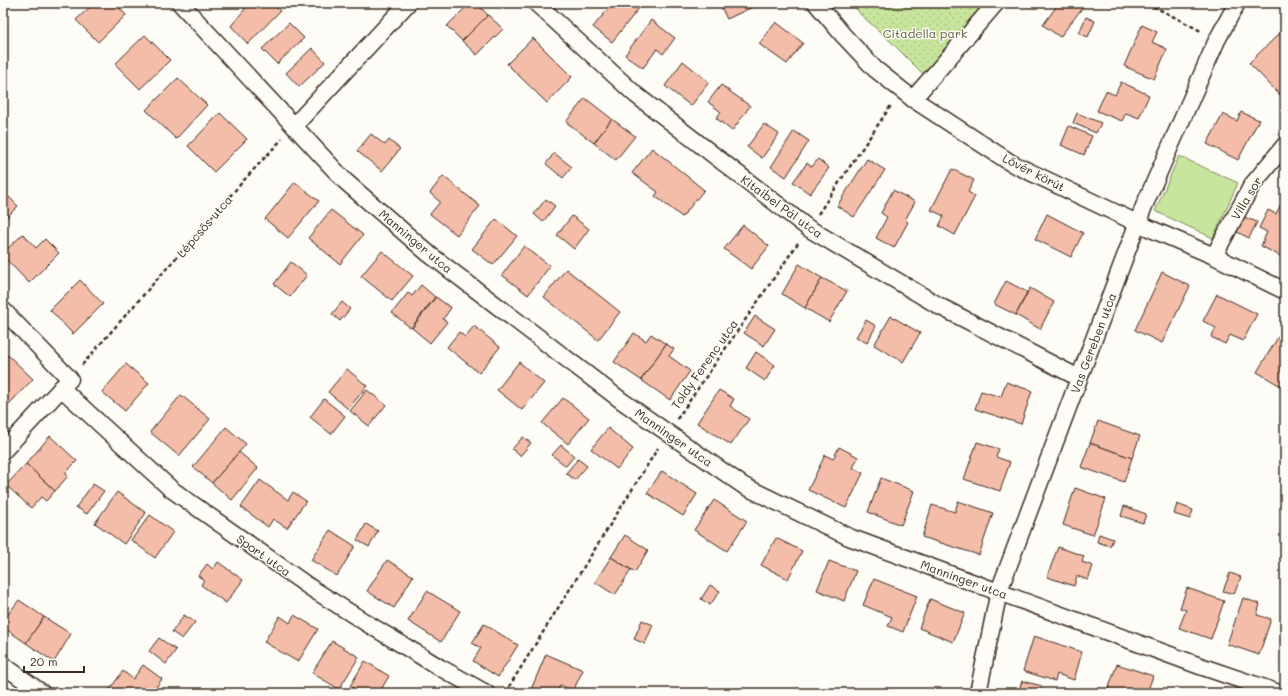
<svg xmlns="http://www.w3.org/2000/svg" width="1288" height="696" font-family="Mali,sans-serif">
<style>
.grass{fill:#c7e59c;stroke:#81885d}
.park{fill:url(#park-dots);stroke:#81885d}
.building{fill:#f4bdaa;stroke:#3b2a1e}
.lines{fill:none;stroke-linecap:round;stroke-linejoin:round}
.street-casing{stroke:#3b2a1e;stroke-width:19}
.path{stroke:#3b2a1e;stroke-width:2.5;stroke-dasharray:4 3;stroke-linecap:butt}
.street{stroke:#fdfcf7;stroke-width:16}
.labels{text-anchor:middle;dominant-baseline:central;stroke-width:3;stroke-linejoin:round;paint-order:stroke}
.park-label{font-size:12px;fill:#5e593e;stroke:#fdfcf7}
.street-label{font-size:12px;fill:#3b2a1e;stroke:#fdfcf7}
</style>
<defs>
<pattern id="park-dots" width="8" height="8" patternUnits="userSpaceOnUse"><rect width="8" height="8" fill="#c7e59c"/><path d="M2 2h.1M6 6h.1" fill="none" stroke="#acc586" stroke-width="1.8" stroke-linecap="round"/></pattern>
</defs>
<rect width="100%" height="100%" fill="#fdfcf7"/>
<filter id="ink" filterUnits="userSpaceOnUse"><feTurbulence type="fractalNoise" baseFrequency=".025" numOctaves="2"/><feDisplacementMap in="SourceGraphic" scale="8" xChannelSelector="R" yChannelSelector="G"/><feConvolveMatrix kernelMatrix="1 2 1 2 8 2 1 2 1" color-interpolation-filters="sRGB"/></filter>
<g filter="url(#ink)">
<path class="grass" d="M1179,156L1238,183L1213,238L1155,211Z"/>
<path class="park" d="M852,3H994L925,76L889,40L861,15Z"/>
<g class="building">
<path d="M94,3H115L126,15L98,42L76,20Z"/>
<path d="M246,3H272L280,11L248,44L231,26L245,9L243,6Z"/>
<path d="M470,3H476L488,15L462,41L447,26Z"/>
<path d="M613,3H643L612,42L593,27Z"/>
<path d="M719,3H761L727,19Z"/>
<path d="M1059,3H1086L1060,37L1043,25Z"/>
<path d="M488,15L503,29L477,55L462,41Z"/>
<path d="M1086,17L1095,21L1088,37L1079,33Z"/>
<path d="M651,20L675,38L663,54L657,49L643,68L625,55Z"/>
<path d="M776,22L803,43L787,64L759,44Z"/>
<path d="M289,23L304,38L277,64L262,49Z"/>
<path d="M1142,25L1157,32L1152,42L1167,49L1154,79L1124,66Z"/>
<path d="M1281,32L1285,36V90L1280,95L1249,63Z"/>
<path d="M145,35L170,60L140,89L115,64Z"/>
<path d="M533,38L572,77L547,103L507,64Z"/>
<path d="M312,48L325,62L299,87L286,73Z"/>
<path d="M683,61L709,82L691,106L665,86Z"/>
<path d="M178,78L207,105L176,139L146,110Z"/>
<path d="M1121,82L1149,95L1139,118L1126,113L1122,121L1097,111L1106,91L1115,95Z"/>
<path d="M721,85L750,106L732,131L716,118L721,112L708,102Z"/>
<path d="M585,98L612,119L594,143L566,122Z"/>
<path d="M1241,112L1259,120L1238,160L1207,144L1223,114L1237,121Z"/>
<path d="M220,113L247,139L214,172L188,146Z"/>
<path d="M1077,113L1101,123L1096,133L1073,123Z"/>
<path d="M612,119L635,136L616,160L594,143Z"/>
<path d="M764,124L779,134L762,158L747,147Z"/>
<path d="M1069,126L1092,136L1084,155L1061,145Z"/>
<path d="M794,131L809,141L786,177L771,167Z"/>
<path d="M371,134L385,145L389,140L400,149L382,171L357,151Z"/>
<path d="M652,148L704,190L682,217L655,196L658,192L632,173Z"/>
<path d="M554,153L572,167L563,178L546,164Z"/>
<path d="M818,159L829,168L810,194L793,182L807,163L812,167Z"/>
<path d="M867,159L885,170L854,217L837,206Z"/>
<path d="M952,169L974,180L968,192L975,196L955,235L939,226L944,216L931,210Z"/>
<path d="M443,176L480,206L457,235L430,214L440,202L430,193Z"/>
<path d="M295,182L319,201L288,238L265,219Z"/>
<path d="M893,190L915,202L905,220L908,222L894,248L876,238L887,217L881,213Z"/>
<path d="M3,191L18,206L3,221Z"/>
<path d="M546,199L555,206L543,222L534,214Z"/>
<path d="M1281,204L1285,206V250L1282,257L1261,246L1267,232L1259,228L1268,210L1276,214Z"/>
<path d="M331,210L363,235L340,264L308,238Z"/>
<path d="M1047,214L1083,233L1071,257L1035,239Z"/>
<path d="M572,216L589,229L574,249L557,235Z"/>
<path d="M1244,217L1257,222L1249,238L1237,232Z"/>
<path d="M496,219L517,236L493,265L472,249Z"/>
<path d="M743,225L769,246L751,269L724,249Z"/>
<path d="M23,234L36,248L45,239L59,253L29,283L3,256V253Z"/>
<path d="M524,246L550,266L528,295L502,275Z"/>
<path d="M382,251L413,276L392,301L361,276Z"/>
<path d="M291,262L307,275L290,297L274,284Z"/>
<path d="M799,264L822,278L805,308L782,294Z"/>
<path d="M566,269L620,312L598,340L544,297Z"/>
<path d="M1162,272L1190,286L1162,343L1135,330Z"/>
<path d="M822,278L847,291L829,322L805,308Z"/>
<path d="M80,280L103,304L73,334L50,310Z"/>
<path d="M1006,281L1027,292L1016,315L994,304Z"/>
<path d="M421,285L435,297L411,328L392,313L408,293L412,296Z"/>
<path d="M1030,288L1054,302L1040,329L1016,315Z"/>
<path d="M1217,294L1257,314L1243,341L1230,335L1225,344L1211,337L1216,328L1203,321Z"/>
<path d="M436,297L451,308L443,319L447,322L430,343L412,328Z"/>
<path d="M342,302L350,309L340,321L332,314Z"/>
<path d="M755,316L775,329L764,346L744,333Z"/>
<path d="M891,316L920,333L903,362L874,345Z"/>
<path d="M866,320L876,326L867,343L856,337Z"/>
<path d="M474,326L500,347L479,373L447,347L459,332L465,337Z"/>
<path d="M1283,329L1285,331L1284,388L1257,372Z"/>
<path d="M634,333L646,341L651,334L666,344L641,380L614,362Z"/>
<path d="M666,344L674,349L669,356L690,371L670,400L641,380Z"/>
<path d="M756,352L775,365L765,381L746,368Z"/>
<path d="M8,355L33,379L9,404L3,398V361Z"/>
<path d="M519,362L544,383L522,410L497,390Z"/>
<path d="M126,364L149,383L125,411L102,392Z"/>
<path d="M347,369L367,386L348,409L328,392Z"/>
<path d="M1006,382L1032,391L1021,424L975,409L981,391L1001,397Z"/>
<path d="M367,390L386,405L369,426L350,411Z"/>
<path d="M719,390L734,399L730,406L749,419L731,445L697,423Z"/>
<path d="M181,395L210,419L179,456L150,432Z"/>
<path d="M563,398L589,418L568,444L542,423Z"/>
<path d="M324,399L345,416L331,434L310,417Z"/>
<path d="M1098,421L1140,436L1132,458L1090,443Z"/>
<path d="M226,427L246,444L212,483L193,467Z"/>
<path d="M608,428L633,449L617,469L591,449Z"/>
<path d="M50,436L77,461L65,473L68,476L55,491L26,464Z"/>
<path d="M523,437L531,443L520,456L512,449Z"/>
<path d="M977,442L999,449L996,457L1010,462L1000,491L964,479Z"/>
<path d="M1090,443L1132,458L1124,482L1081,467Z"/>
<path d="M561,445L574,456L566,466L552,455Z"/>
<path d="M839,447L858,457L853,468L863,473L846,508L808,490L825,455L833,459Z"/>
<path d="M239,452L258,468L232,500L212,483Z"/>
<path d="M578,459L587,466L575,480L566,473Z"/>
<path d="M26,464L55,491L46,501L41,497L31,508L6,485Z"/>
<path d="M662,471L697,494L683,516L647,493Z"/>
<path d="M881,478L914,491L901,525L868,512Z"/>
<path d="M260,480L288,500L293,492L306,501L287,528L273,519L268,527L241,507Z"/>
<path d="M93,484L104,491L87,514L76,507Z"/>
<path d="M1075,488L1106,499L1093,535L1063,525Z"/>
<path d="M117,492L146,513L124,544L95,523Z"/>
<path d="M714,500L747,521L727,551L694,530Z"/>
<path d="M958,501L993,513L979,555L922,537L932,505L955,512Z"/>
<path d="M1177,504L1193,510L1190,519L1174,514Z"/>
<path d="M1124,506L1146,514L1143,523L1121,516Z"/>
<path d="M150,515L173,532L155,558L131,540Z"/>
<path d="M366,524L378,531L369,547L357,540Z"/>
<path d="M330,530L355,546L337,576L311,560Z"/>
<path d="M1099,534L1113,539L1110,546L1097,542Z"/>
<path d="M625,535L648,550L635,572L611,557Z"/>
<path d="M776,538L802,551L788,579L761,565Z"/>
<path d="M1058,547L1084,556L1082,562L1093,566L1088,580L1077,576L1074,586L1047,577Z"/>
<path d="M611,557L631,570L615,595L595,582Z"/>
<path d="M387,560L413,576L394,608L367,591Z"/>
<path d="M829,561L856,571L844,601L817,590Z"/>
<path d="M218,562L243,580L226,603L201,585L204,580L198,576L207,564L213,569Z"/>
<path d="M1230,573L1241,577L1234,594L1223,591Z"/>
<path d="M874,579L917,596L903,632L888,626L892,617L863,605Z"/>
<path d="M710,585L720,591L710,605L701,599Z"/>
<path d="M1187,588L1224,601L1211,639L1179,628L1186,610L1180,608Z"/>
<path d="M427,591L460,611L441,642L408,621Z"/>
<path d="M1243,598L1260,604L1257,615L1271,619L1259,655L1227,644Z"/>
<path d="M930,599L965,613L953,642L919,628Z"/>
<path d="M19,600L44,617L26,643L3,627V621Z"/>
<path d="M184,615L195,622L182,639L172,632Z"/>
<path d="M294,615L318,629L298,662L264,642L280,616L290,623Z"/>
<path d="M44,617L71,634L54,662L26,643Z"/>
<path d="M642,620L653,625L645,644L634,639Z"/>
<path d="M484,624L518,645L498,677L473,661L481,648L472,643Z"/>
<path d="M1034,636L1082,652L1074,680L1057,674L1055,681L1023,671Z"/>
<path d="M159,638L176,650L166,664L149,651Z"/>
<path d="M332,641L359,657L339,689L312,673Z"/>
<path d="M546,654L583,670L573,691L560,685L557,693H533L530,692Z"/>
<path d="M365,661L389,676L379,693H362L350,686Z"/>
<path d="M1117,664L1153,676L1147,693H1107Z"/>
<path d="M143,665L162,679L152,693H107L123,671L133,679Z"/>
<path d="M1022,681L1042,686L1040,693H1018Z"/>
<path d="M3,685L8,692L16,687L20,693H3Z"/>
</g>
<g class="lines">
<defs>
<g id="street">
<path d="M180,3L345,181L429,254L622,401L744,486L849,537L1200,666L1279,693"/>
<path d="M536,3L636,95L808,228L941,307L1079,378"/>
<path d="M816,3L843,35L875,69L913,99L1011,163L1137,223L1214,256L1285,291"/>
<path d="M913,99L996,3"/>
<path d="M294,126L408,3"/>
<path d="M1214,256L1252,185L1285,145"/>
<path d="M3,310L70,379L3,451"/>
<path d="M61,388L171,489L260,552L311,588L368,624L439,667L486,693"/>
<path d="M3,665L42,693"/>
<path d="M978,693L999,591L1144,206L1217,40L1237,3"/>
</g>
</defs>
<use href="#street" class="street-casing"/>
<g class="path">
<path d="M1147,3L1201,31"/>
<path d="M818,214L892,104"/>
<path d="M82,365L245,179L282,139"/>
<path d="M677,419L798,243"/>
<path d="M505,693L658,448"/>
</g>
<use href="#street" class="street"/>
</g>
</g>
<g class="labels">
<g class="park-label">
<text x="925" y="33">Citadella park</text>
</g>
<g class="street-label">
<text transform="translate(1034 172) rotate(27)">Lővér körút</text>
<text transform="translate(1246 198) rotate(-59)">Villa sor</text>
<text transform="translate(782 206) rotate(36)">Kitaibel Pál utca</text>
<text transform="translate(204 226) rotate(-49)">Lépcsős utca</text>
<text transform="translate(416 241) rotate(40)">Manninger utca</text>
<text transform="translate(1093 343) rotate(-69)">Vas Gereben utca</text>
<text transform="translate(704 364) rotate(-55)">Toldy Ferenc utca</text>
<text transform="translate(674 437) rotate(35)">Manninger utca</text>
<text transform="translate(264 555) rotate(35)">Sport utca</text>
<text transform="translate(964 579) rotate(20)">Manninger utca</text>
</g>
</g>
<rect width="1288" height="696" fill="none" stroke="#fdfcf7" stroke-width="16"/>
<rect x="8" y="8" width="1272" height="680" fill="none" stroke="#3b2a1e" stroke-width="1.5" filter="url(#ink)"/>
<path d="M24 666v6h60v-6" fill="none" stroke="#3b2a1e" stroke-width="2"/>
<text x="30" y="666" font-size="12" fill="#3b2a1e" stroke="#fdfcf7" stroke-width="3" paint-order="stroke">20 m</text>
</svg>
